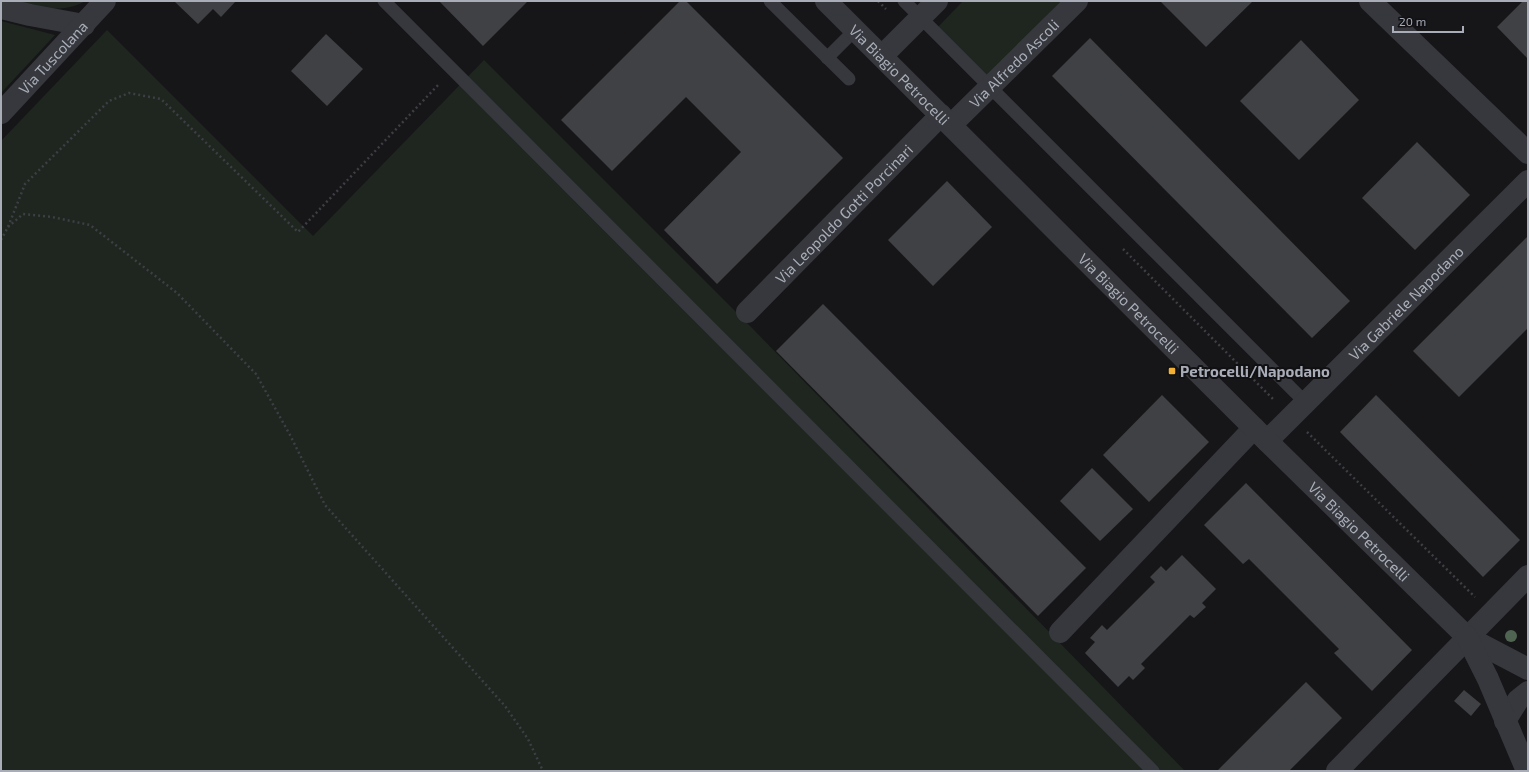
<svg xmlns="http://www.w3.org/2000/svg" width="1529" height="772" font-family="'Exo 2',sans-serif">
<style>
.green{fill:#1e261f}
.building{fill:#404145}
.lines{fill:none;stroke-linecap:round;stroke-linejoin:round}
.path{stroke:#3d3f44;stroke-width:2.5;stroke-dasharray:2 3;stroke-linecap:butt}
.service{stroke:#37383d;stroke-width:13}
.minor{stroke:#37383d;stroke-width:22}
.tertiary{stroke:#37383d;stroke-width:22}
.tree{fill:#506452}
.poi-dot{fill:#f2b134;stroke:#111113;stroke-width:1.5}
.labels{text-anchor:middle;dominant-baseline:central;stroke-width:4;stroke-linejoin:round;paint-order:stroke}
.street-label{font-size:15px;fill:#a8adb8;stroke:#111113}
.poi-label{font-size:15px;font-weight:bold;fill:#a8adb8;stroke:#111113;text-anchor:start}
</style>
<rect width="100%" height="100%" fill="#161618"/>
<g class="green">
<path d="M19,1H85C66,13 39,9 19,1Z"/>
<path d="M963,1H1061L1063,3L989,77L938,27Z"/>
<path d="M1,21L55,35L1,93Z"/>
<path d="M107,30L313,236L484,60L752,328L1185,771H1V141Z"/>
</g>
<g class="building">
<path d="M174,1H236L221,17L213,9L198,24Z"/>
<path d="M439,1H528L483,46Z"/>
<path d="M680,1H686L843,158L717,284L664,230L741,152L686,97L612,171L561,120Z"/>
<path d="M1160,1H1253L1206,47Z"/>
<path d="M1523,1H1528V59L1497,27Z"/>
<path d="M326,34L363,69L327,106L291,71Z"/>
<path d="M1090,38L1350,301L1312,338L1052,76Z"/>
<path d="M1301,40L1359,100L1299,160L1240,101Z"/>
<path d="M1417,142L1470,195L1415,250L1362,198Z"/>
<path d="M947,181L992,227L933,286L888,240Z"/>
<path d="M1528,236V328L1459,397L1413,351Z"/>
<path d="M823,304L1086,568L1038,616L776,351Z"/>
<path d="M1162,395L1209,442L1149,502L1103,455Z"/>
<path d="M1376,395L1520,540L1483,577L1340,432Z"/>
<path d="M1092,468L1133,509L1100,541L1060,501Z"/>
<path d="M1246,483L1412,650L1372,691L1334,653L1339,649L1249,559L1243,564L1204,525Z"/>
<path d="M1182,555L1216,589L1202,603L1206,607L1194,618L1190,615L1141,664L1145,668L1133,680L1129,676L1118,687L1085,653L1095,642L1090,638L1102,625L1107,630L1155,582L1150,577L1161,566L1166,571Z"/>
<path d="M1306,682L1342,718L1289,771H1217Z"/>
<path d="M1464,690L1481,704L1471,716L1454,701Z"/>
</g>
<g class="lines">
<g class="path">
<path d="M878,1L886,9"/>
<path d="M8,227L23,214L52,217L90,225L177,293L256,374L290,435L325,505L505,706L528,739L543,771"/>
<path d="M1,240L8,227L25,184L109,101L129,93L161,99L298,232L440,83"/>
<path d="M1123,249L1275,401"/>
<path d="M1307,432L1475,597"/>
</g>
<g class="service">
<path d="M384,1L1153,771"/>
<path d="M770,1L849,79"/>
<path d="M904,1L1306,403"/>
<path d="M827,58L855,30"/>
</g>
<g class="minor">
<path d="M1370,1L1528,153"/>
<path d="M882,56L937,1"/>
<path id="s1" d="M951,125L1077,1"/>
<path id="s2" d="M747,312L941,115"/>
<path id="s3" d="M1267,441L1528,181"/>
<path d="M1060,632L1254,428"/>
<path d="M1505,721L1518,700L1528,692"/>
<path d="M1337,771L1528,576"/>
</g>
<g class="tertiary">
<path id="s4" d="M826,1L1267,441L1467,637L1528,669"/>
<path d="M1,8L30,15L84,25"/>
<path id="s5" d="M1,113L105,1"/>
<path d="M1467,637L1488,679L1527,771"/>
</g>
</g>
<circle class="tree" cx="1511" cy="636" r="6"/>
<rect class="poi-dot" x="1168" y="367" width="8" height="8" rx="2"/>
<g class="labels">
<g class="street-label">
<text stroke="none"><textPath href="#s5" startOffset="76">Via Tuscolana</textPath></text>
<text stroke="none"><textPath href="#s1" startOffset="88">Via Alfredo Ascoli</textPath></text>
<text stroke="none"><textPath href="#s4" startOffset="104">Via Biagio Petrocelli</textPath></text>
<text stroke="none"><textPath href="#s2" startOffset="138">Via Leopoldo Gotti Porcinari</textPath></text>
<text stroke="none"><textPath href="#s4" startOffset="428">Via Biagio Petrocelli</textPath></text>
<text stroke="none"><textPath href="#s3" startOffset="196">Via Gabriele Napodano</textPath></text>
<text stroke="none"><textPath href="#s4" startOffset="752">Via Biagio Petrocelli</textPath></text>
</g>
<g class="poi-label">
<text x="1180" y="371">Petrocelli/Napodano</text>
</g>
</g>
<rect width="1529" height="772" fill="none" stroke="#a8adb8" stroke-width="4"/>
<path d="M1393 26v6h70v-6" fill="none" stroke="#a8adb8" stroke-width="2"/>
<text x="1399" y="26" font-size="12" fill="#a8adb8" stroke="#111113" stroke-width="3" paint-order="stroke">20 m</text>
</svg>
